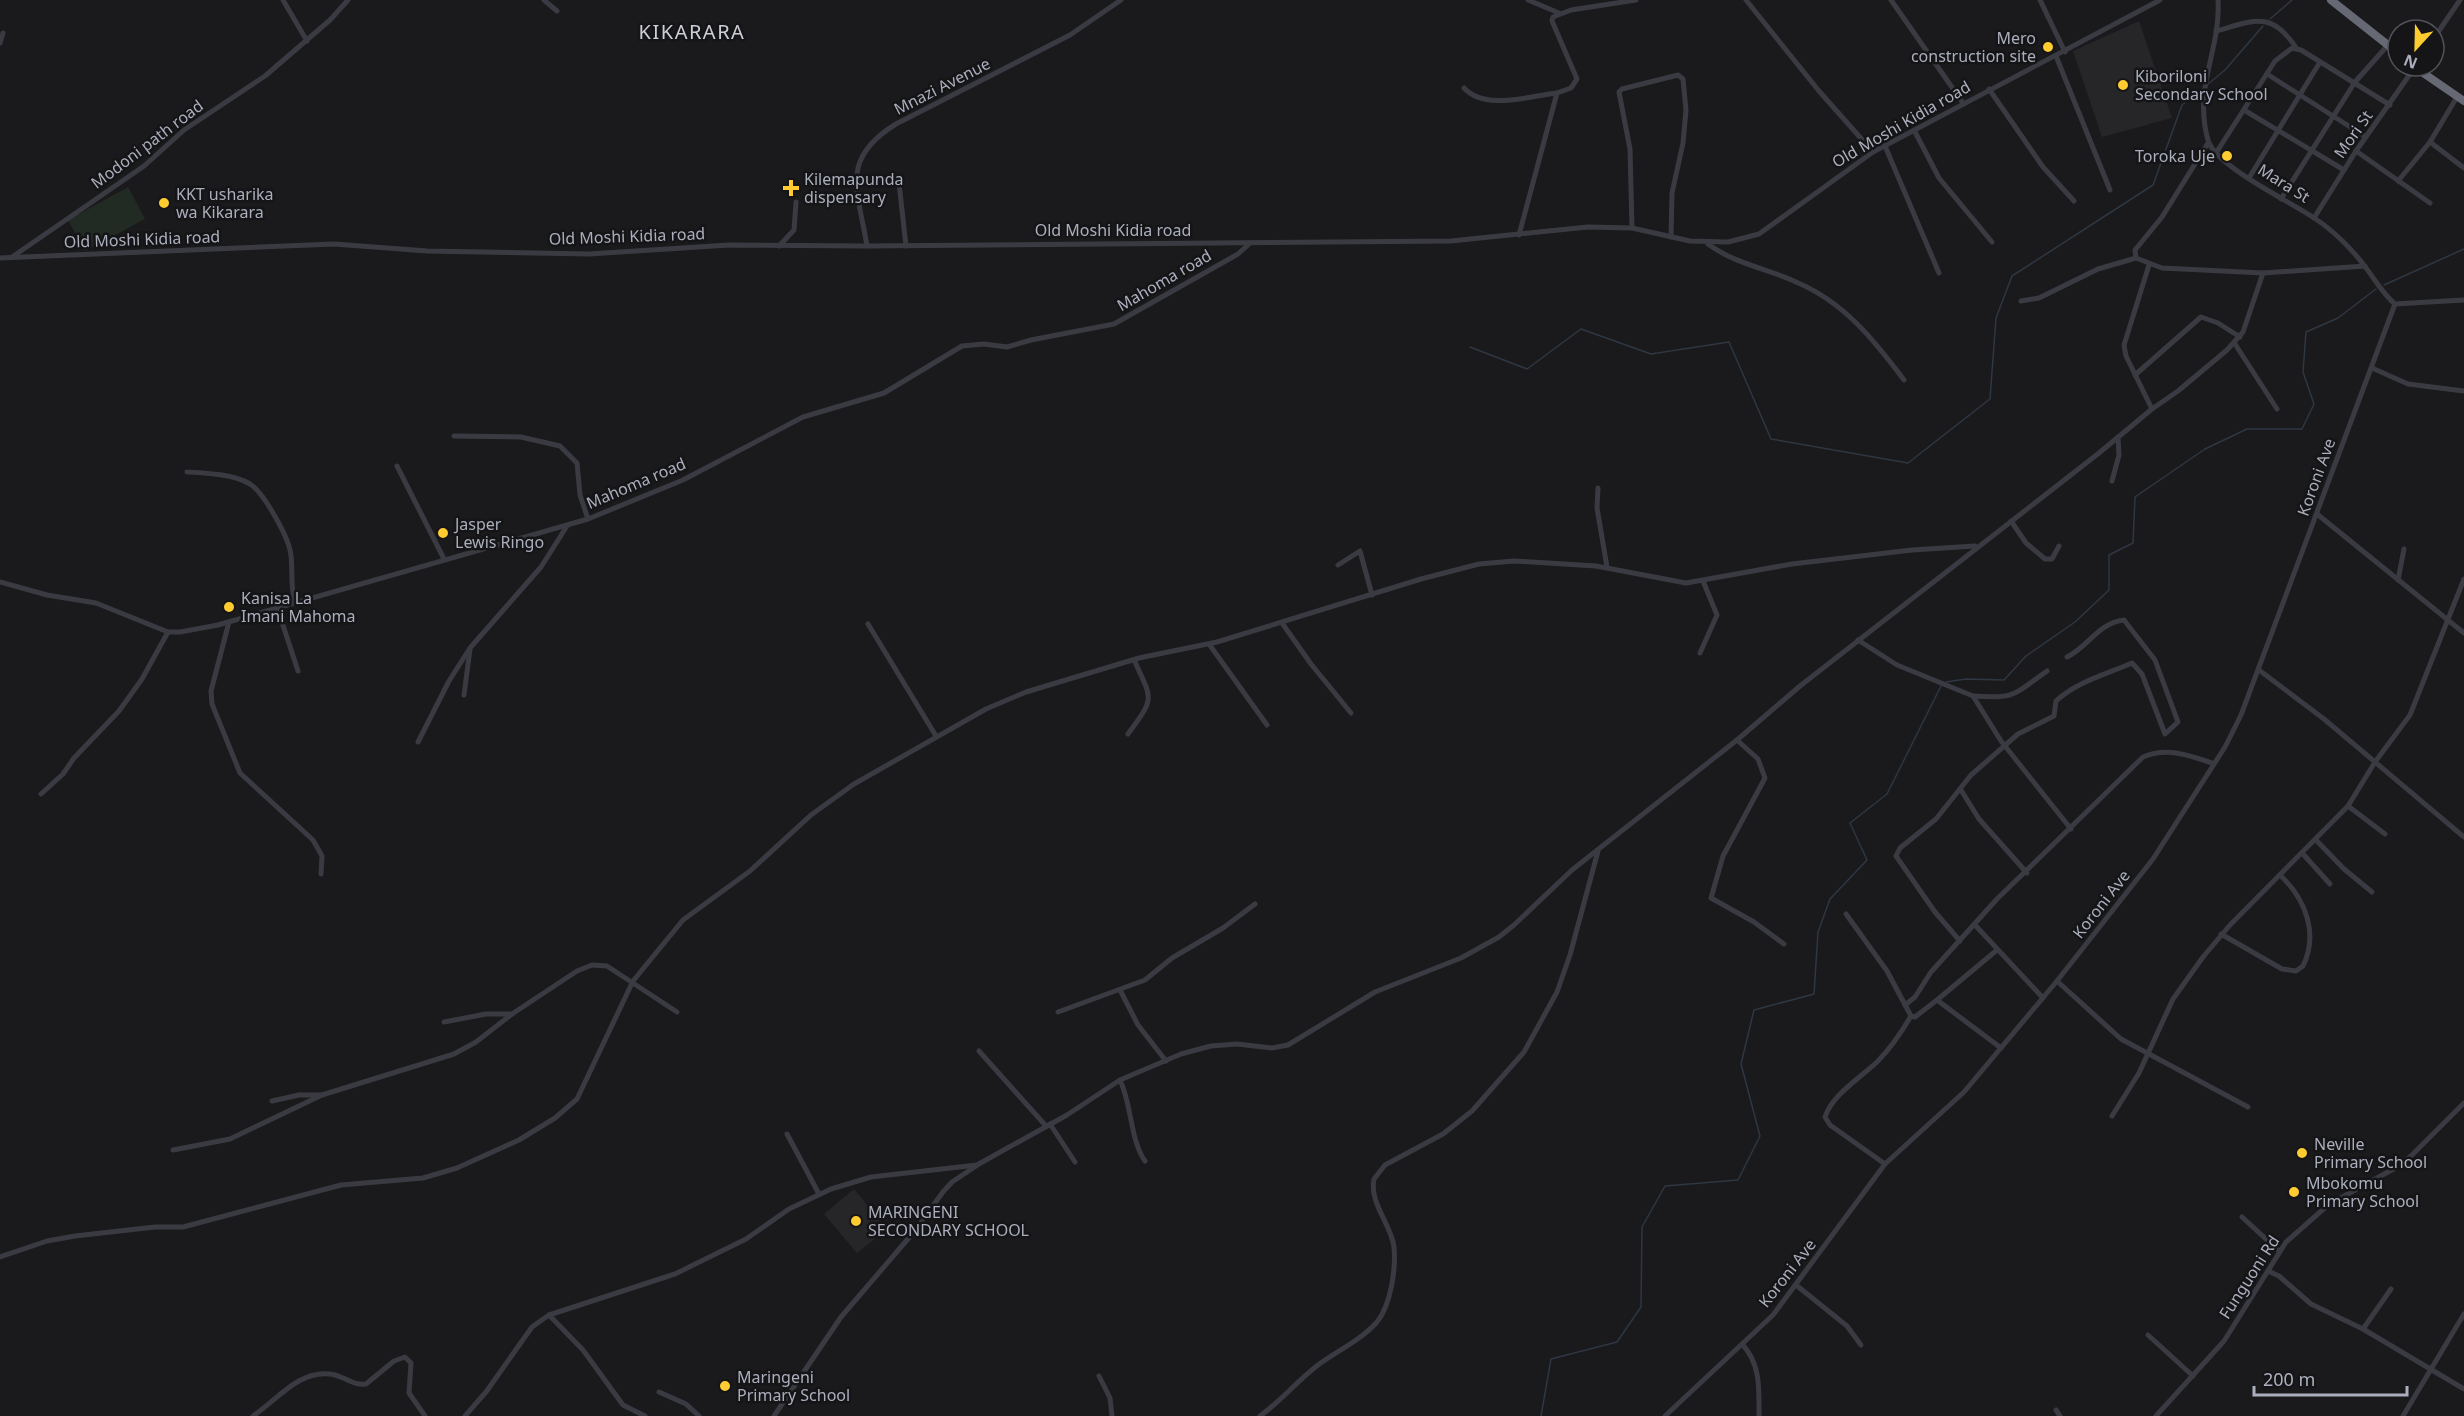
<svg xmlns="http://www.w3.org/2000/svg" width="2464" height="1416" font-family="'Noto Sans',sans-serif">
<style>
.built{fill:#262629}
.green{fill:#212b23}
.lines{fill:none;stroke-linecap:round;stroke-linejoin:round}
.stream{stroke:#2e3742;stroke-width:1.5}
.minor{stroke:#3a3b42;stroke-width:5}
.highway{stroke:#666873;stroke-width:8}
.poi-dot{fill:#fecb30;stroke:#151517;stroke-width:2}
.labels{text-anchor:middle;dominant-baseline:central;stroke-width:5;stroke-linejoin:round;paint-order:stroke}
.poi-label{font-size:16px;fill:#abafbd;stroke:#151517;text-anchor:start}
.street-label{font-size:16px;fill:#abafbd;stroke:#151517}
.quarter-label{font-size:20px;letter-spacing:1.5px;fill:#cdcfd8;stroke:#151517}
</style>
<rect width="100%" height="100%" fill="#1a1a1c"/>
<g class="built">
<path d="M2139,21L2172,118L2102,137L2073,51Z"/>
<path d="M854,1189L887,1229L857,1253L824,1214Z"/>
</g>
<path class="green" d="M128,187L145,219L85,251L68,220Z"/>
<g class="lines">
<g class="stream">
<path d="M2270,19L2292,0"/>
<path d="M2207,85L2225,70L2263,26"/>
<path d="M2384,285L2464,249"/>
<path d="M1470,347L1527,369L1581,329L1651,354L1729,342L1771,439L1908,463L1990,399L1996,318L2012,276L2153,185L2182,105L2203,88"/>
<path d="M1946,682L1966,679L2004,680L2026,656L2075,622L2109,590V555L2133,543L2135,497L2205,449L2247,429H2302L2314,404L2303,372L2306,332L2338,318L2376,289"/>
<path d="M1541,1416L1551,1359L1617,1342L1641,1307L1642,1227L1665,1186L1738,1180L1760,1136L1741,1064L1754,1010L1814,994L1818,932L1830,899L1867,860L1850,823L1887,794L1941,686"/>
</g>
<g class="minor">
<path d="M283,0L307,41"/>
<path d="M544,0L557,11"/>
<path d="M1528,0L1559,13"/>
<path d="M1746,0L1819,91L1873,152"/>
<path d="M1891,0L1963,103"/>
<path d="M2040,0L2065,52"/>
<path d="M2218,0C2221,50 2193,87 2208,140C2215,166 2291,202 2314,218C2333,230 2353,250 2366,268C2376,281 2383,294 2395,304L2464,300"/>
<path d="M2216,31C2253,21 2271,9 2297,49"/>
<path d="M2395,36L2398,38"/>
<path d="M2434,38L2460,0"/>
<path d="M0,43L3,33"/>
<path d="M2056,56L2110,190"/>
<path d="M2267,74L2366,137"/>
<path d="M1464,88C1485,111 1529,96 1557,93"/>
<path d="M1989,89L2043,167L2074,201"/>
<path d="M2244,110L2344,170"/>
<path d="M1914,130L1939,178L1992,242"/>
<path d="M2430,142L2464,168"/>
<path d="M2208,143L2162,217L2135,250L2136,258L2162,268L2263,273"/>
<path d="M1885,146L1939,273"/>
<path d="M2356,151L2430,203"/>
<path d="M2216,153L2275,61L2292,48L2301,50L2390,105"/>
<path d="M2249,178L2320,62"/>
<path d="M2398,181L2430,142L2457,97"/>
<path d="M899,183L906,246"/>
<path d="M2281,199L2355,82L2388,45"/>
<path d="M2314,218L2356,151L2415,67"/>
<path d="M1632,228L1630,149L1619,92L1622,89L1678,75L1683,79L1686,110L1683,143L1672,193L1671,237"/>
<path d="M1519,235L1557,93L1571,88L1577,79L1552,21L1553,17L1571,10L1636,0"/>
<path d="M1708,244C1735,264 1766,268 1796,282C1844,302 1874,340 1904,380"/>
<path d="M779,246L794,230L796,202"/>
<path d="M867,246C858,190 839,159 896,124L1070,35L1121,0"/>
<path d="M12,257L144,166L184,130L265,76L330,20L348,0"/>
<path d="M0,258L334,244L427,251L589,254L729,245L867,246L1451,241L1588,227L1632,228L1690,241L1728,242L1759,234L1873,152L2160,0"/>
<path d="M2149,265L2124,345L2126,356L2152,409"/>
<path d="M2021,301L2039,298L2098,269L2136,258"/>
<path d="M2235,344L2277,409"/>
<path d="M2372,368L2408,384L2464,391"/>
<path d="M2135,375L2201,317L2218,323L2240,337"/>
<path d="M454,436L521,437L560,446L577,463L580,495L588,519"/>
<path d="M397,466L444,559"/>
<path d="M187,472C206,473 233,474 250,484C264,493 290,539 291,556C293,572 290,586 295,602"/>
<path d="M2112,481L2119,455L2118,437"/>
<path d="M1598,488L1597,508L1607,567"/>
<path d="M2317,514L2464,633"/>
<path d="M2011,521L2026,543L2045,559H2052L2059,546"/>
<path d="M1338,565L1360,551L1372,595"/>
<path d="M2398,580L2404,549"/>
<path d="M0,582L47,595L96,603L168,632H180L218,625L588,519L683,480L803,417L884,393L962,346L984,344L1007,347L1031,340L1114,324L1238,254L1250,243"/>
<path d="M277,607L298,671"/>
<path d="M229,622L211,691L212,704L240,773L313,840L322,856L321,874"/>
<path d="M1282,623L1311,664L1351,713"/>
<path d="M868,624L936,736"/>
<path d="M1858,640L1897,665L1973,696L2001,741L2071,829"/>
<path d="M1209,644L1267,725"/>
<path d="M1700,653L1717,615L1703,581"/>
<path d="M2259,670L2324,719L2464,837"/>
<path d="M464,695L470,649"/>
<path d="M1973,696C2016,699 2013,695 2047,671"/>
<path d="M1128,734C1155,697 1153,701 1134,660"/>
<path d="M1737,740L1758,759L1765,778L1723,856L1711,898L1754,922L1784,944"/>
<path d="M418,742L449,681L470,648L541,567L567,526"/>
<path d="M1961,790L1979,819L2027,873"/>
<path d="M41,794L63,774L74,758L119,711L142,679L168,632"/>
<path d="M2348,806L2385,834"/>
<path d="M2316,840L2344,869L2372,892"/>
<path d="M2303,854L2330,884"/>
<path d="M1846,914L1887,971L1911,1016L1915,1017L1937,1000L2001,1048"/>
<path d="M1975,925L2043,998"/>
<path d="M2221,934L2282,969L2296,971L2303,966C2319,933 2305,899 2281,876"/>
<path d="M1960,941L1935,912L1896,856L1900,848L1936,819L1971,775L2018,734L2054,716L2056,701C2076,682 2107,674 2132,663L2142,674L2165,734L2178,722L2155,660L2124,620C2098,623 2088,647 2067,657"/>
<path d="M2057,981L2121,1039L2248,1107"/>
<path d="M1120,990L1138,1025L1166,1061"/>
<path d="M1937,1000L1997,950"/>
<path d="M1905,1005L1915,997L1931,972L1997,899L2143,757C2167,747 2189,755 2212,763"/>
<path d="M1058,1012L1145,980L1172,958L1223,928L1255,904"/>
<path d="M444,1022L486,1014H512"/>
<path d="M979,1051L1046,1126"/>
<path d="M1120,1080C1132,1105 1130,1140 1145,1161"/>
<path d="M272,1101L299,1095H321"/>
<path d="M2112,1116L2139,1073L2173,999L2203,957L2230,925L2348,806L2375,762L2410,715L2464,579"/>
<path d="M1050,1124L1075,1162"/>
<path d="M787,1134L819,1194"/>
<path d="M173,1150L230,1139L322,1095L454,1054L476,1042L512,1014L577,971L592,965L607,966L677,1012"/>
<path d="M1885,1164L1830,1125L1825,1117C1832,1095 1861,1077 1877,1062C1891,1048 1901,1033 1911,1016"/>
<path d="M2242,1217L2279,1251"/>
<path d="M0,1257L47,1241L75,1236L155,1227H183L341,1185L423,1178L457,1168L519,1140L555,1118L577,1099L633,981L683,920L750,871L811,815L854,784L986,709L1026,692L1139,658L1217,642L1421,579L1479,564L1514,561L1596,566L1686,583L1792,564L1912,550L1975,546"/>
<path d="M2268,1271L2279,1276L2311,1304L2363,1329L2464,1389"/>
<path d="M1796,1285L1847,1326L1861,1345"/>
<path d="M549,1315L583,1350L623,1405L645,1416"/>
<path d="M2363,1329L2391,1289"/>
<path d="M2148,1335L2193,1376"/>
<path d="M1742,1344C1761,1364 1759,1390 1759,1416"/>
<path d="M1099,1376L1110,1398L1112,1416"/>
<path d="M659,1392L686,1404L699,1416"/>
<path d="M2056,1410L2060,1416"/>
<path d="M253,1416C277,1400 299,1370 330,1374C343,1375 352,1386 366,1384L394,1361L405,1357L411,1363L409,1393L425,1416"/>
<path d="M465,1416L486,1392L532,1327L549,1315L675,1274L746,1239L789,1209L831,1189L871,1177L977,1165L1067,1115L1120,1080L1181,1054L1211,1046L1237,1044L1272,1048L1288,1045L1375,992L1461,958L1499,937L1514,925L1572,870L1737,740L1800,686L2099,453L2152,409L2178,391L2227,350L2243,332L2263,273L2365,266"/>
<path d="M774,1416L841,1317L913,1233L943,1192L952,1182L976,1166"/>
<path d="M1260,1416C1281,1401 1297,1381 1318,1365C1337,1351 1361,1340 1377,1322C1391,1305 1396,1268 1394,1247C1391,1224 1369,1203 1374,1179L1385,1165L1443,1134L1472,1111L1524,1052L1557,992L1570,955L1598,851"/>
<path d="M1665,1416L1773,1315L1885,1164L1964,1092L2057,981L2153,859L2225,747L2241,715L2395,304"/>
<path d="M2156,1416L2224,1341L2286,1242L2328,1205L2397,1167L2411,1156L2464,1103"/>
<path d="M2403,1416L2464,1314"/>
</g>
<g class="highway">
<path d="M2331,0L2398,53"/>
<path d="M2413,66L2464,101"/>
</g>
</g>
<g class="poi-dot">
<circle cx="2048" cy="47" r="6"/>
<circle cx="2123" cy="85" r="6"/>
<circle cx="2227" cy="156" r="6"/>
<path d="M788 179h6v6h6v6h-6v6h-6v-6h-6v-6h6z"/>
<circle cx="164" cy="203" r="6"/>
<circle cx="443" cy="533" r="6"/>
<circle cx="229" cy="607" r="6"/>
<circle cx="2302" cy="1153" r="6"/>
<circle cx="2294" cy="1192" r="6"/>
<circle cx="856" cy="1221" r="6"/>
<circle cx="725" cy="1386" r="6"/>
</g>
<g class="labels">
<g class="poi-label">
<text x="2036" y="38" text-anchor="end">Mero<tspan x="2036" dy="18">construction site</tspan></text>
<text x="2135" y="76">Kiboriloni<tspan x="2135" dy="18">Secondary School</tspan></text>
<text x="2215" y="156" text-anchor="end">Toroka Uje</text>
<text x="804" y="179">Kilemapunda<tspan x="804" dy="18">dispensary</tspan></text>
<text x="176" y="194">KKT usharika<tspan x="176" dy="18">wa Kikarara</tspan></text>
<text x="455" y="524">Jasper<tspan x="455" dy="18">Lewis Ringo</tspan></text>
<text x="241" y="598">Kanisa La<tspan x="241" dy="18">Imani Mahoma</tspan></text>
<text x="2314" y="1144">Neville<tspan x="2314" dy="18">Primary School</tspan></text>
<text x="2306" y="1183">Mbokomu<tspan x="2306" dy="18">Primary School</tspan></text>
<text x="868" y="1212">MARINGENI<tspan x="868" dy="18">SECONDARY SCHOOL</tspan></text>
<text x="737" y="1377">Maringeni<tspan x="737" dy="18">Primary School</tspan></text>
</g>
<g class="street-label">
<text transform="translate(942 86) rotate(-27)">Mnazi Avenue</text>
<text transform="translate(1901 124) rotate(-30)">Old Moshi Kidia road</text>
<text transform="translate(2353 134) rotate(-55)">Mori St</text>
<text transform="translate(147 144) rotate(-37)">Modoni path road</text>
<text transform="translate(2284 183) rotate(32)">Mara St</text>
<text x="1113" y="230">Old Moshi Kidia road</text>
<text transform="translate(627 236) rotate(-2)">Old Moshi Kidia road</text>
<text transform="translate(142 239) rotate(-2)">Old Moshi Kidia road</text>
<text transform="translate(1164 280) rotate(-30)">Mahoma road</text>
<text transform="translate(2316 477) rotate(-70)">Koroni Ave</text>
<text transform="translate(636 483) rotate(-23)">Mahoma road</text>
<text transform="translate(2101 904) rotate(-52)">Koroni Ave</text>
<text transform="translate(1787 1273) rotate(-52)">Koroni Ave</text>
<text transform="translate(2249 1277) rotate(-57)">Funguoni Rd</text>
</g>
<g class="quarter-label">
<text x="692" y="31">KIKARARA</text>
</g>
</g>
<g transform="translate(2416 48) rotate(202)"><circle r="28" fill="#151517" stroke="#515359" stroke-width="1.5"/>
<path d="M0-4.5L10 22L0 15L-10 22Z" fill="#fecb30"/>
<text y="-9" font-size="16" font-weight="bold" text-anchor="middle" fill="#abafbd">N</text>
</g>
<path d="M2254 1386v9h153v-9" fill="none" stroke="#abafbd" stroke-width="3"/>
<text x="2263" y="1386" font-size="18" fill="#abafbd" stroke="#151517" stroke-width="4.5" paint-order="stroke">200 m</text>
</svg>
